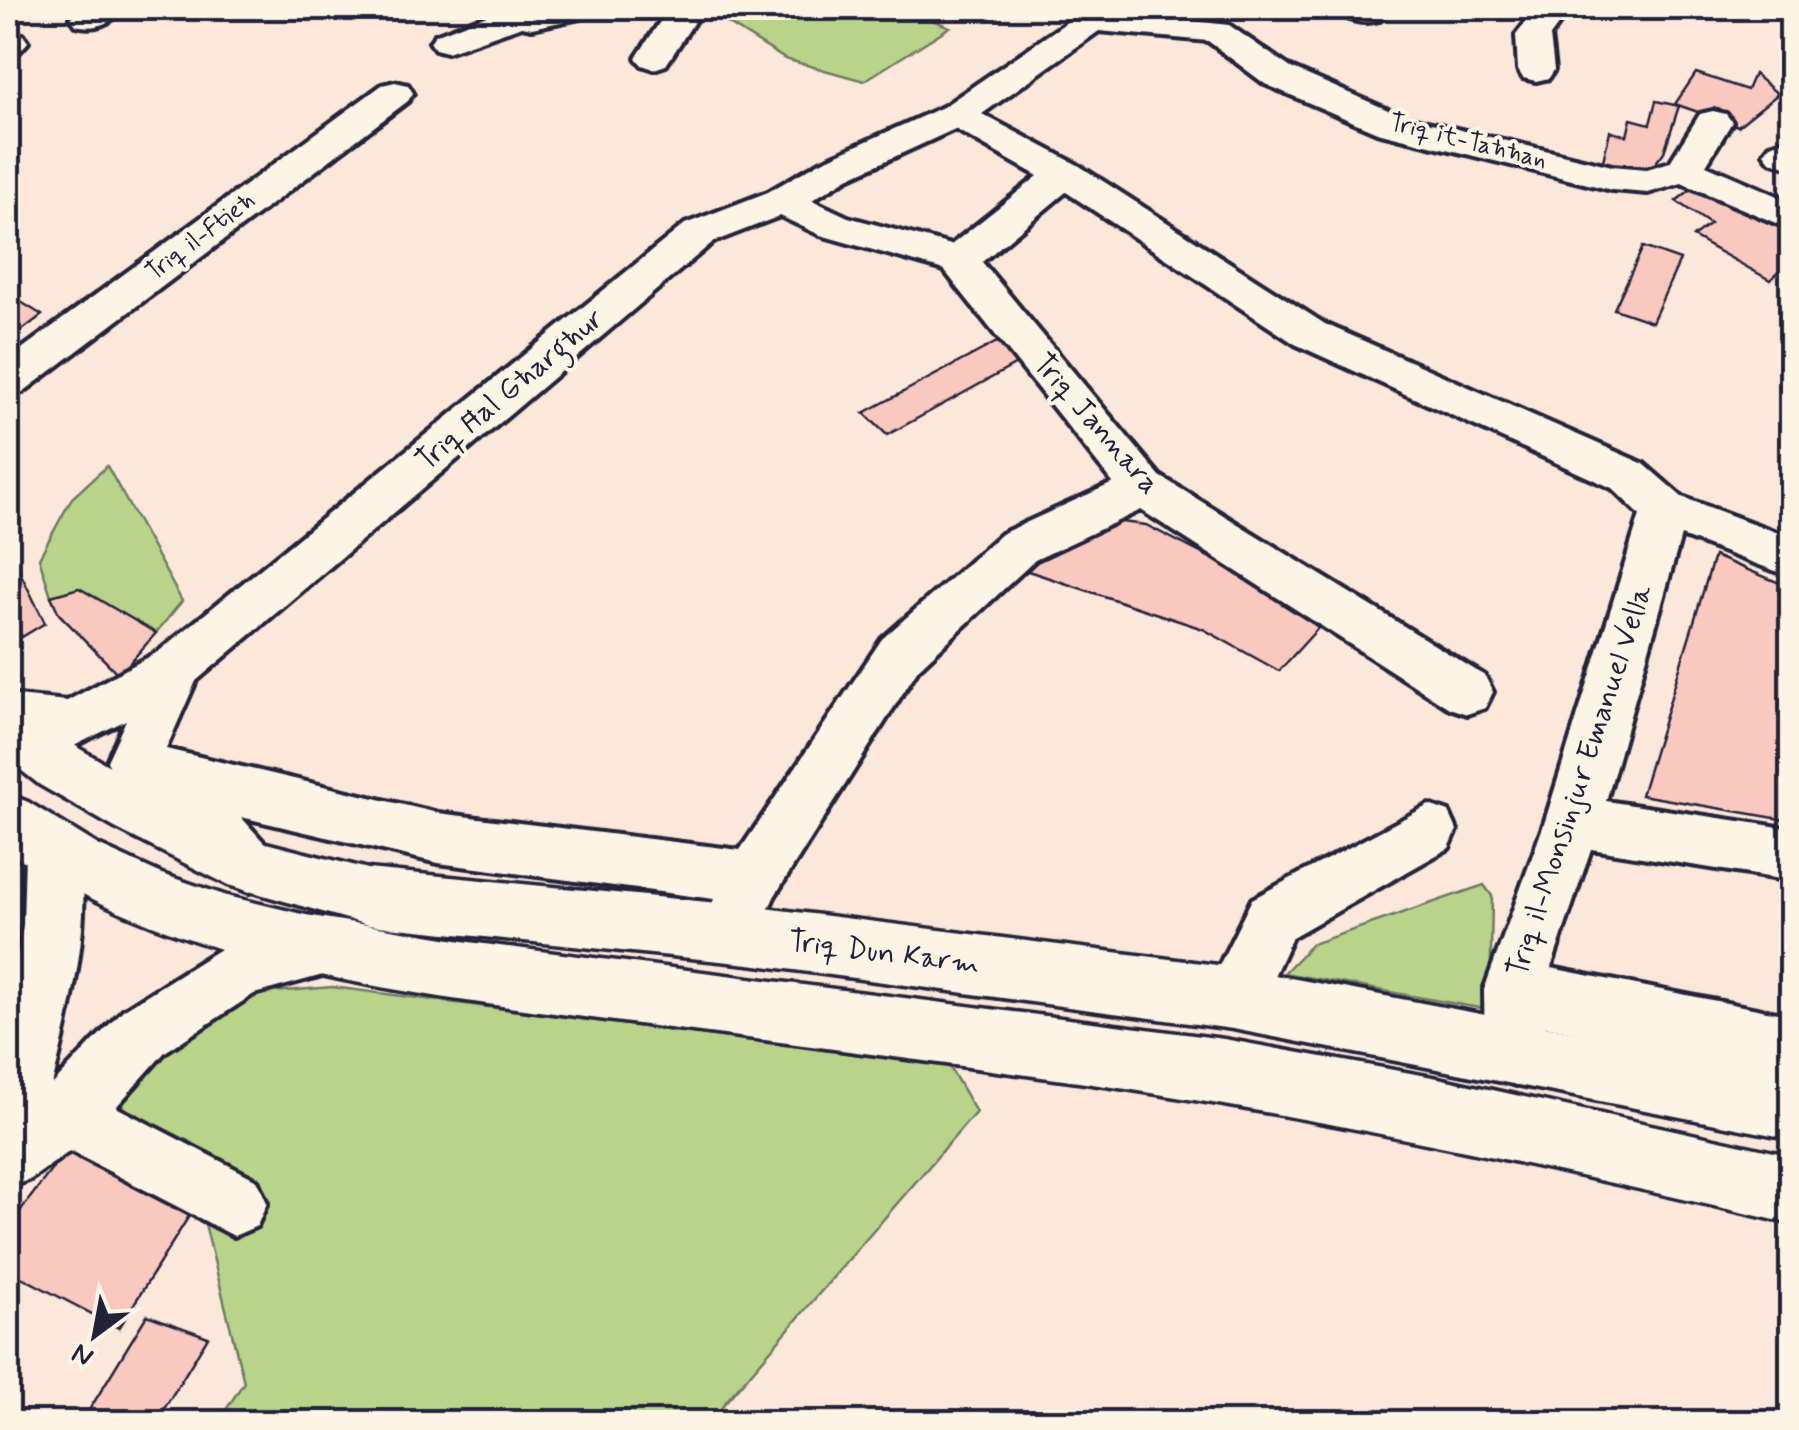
<svg xmlns="http://www.w3.org/2000/svg" width="1799" height="1430" font-family="Mynerve,sans-serif">
<style>
.green{fill:#b9d38b;stroke:#6e7a63;stroke-width:2.5}
.building{fill:#f9c9c0;stroke:#22223b;stroke-width:2.5}
.lines{fill:none;stroke-linecap:round;stroke-linejoin:round}
.minor-casing{stroke:#22223b;stroke-width:8}
.highway-casing{stroke:#22223b;stroke-width:7}
.minor{fill:#fcf5e5;fill-rule:evenodd}
.highway{fill:#fcf5e5;fill-rule:evenodd}
.labels{text-anchor:middle;dominant-baseline:central;stroke-width:8;stroke-linejoin:round;paint-order:stroke}
.far-street-label{font-size:25px;fill:#22223b;stroke:#fcf5e5}
.street-label{font-size:30px;fill:#22223b;stroke:#fcf5e5}
</style>
<rect width="100%" height="100%" fill="#fbe8da"/>
<filter id="ink" filterUnits="userSpaceOnUse"><feTurbulence type="fractalNoise" baseFrequency=".01" numOctaves="2"/><feDisplacementMap in="SourceGraphic" scale="20" xChannelSelector="R" yChannelSelector="G"/><feConvolveMatrix kernelMatrix="1 2 1 2 8 2 1 2 1" color-interpolation-filters="sRGB"/></filter>
<g filter="url(#ink)">
<g class="green">
<path d="M752,8H903L950,27L864,81L785,59L726,22Z"/>
<path d="M107,466L182,601L156,633L79,588L51,596L39,558L72,498Z"/>
<path d="M1484,885L1492,896L1490,1010L1284,973L1312,944Z"/>
<path d="M332,987L949,1066L976,1112L723,1405L716,1422H232L222,1416L244,1382L199,1200L96,1111L159,1047L262,993Z"/>
</g>
<g class="building">
<path d="M1696,73L1747,90L1754,74L1778,94L1738,126L1675,104Z"/>
<path d="M1656,101L1679,106L1664,152L1651,169L1602,165L1610,131L1627,136L1631,119L1650,124Z"/>
<path d="M1698,184L1784,225L1788,263L1770,280L1693,237L1710,224L1676,201Z"/>
<path d="M1643,247L1680,260L1652,322L1614,309Z"/>
<path d="M8,294L42,315L8,341Z"/>
<path d="M997,342L1020,362L887,435L864,413Z"/>
<path d="M1113,521L1146,525L1255,581L1320,626L1279,671L1203,629L1013,566Z"/>
<path d="M12,556L45,623L22,637L8,612V558Z"/>
<path d="M1714,556L1792,588V821L1641,795Z"/>
<path d="M79,588L156,633L119,675L59,614L51,596Z"/>
<path d="M71,1144L199,1200L119,1328L8,1270V1227Z"/>
<path d="M147,1315L208,1337L156,1422H82Z"/>
</g>
<g class="lines">
<defs>
<g id="minor">
<path d="M82,8H123C112,24 94,30 76,25L71,18Z"/>
<path d="M488,8H599L594,15L532,28L522,26L447,52L435,49L430,42L435,35L492,13Z"/>
<path d="M669,8H703L666,65L654,69L642,65L636,58Z"/>
<path d="M1336,8H1381L1385,13L1380,20C1365,24 1345,22 1336,8Z"/>
<path d="M1537,8H1571L1550,36L1554,70L1549,78L1536,81L1523,78L1518,70L1516,35Z"/>
<path d="M1092,10L1229,25L1291,68L1402,116L1612,166L1647,169L1670,162L1700,114L1713,111L1726,114L1732,122L1706,165L1792,202V230L1682,183L1648,193L1612,190L1377,132L1265,84L1208,41L1099,31L982,114L1078,165L1325,324L1644,464L1682,497L1792,538V577L1681,536L1606,801L1792,829V881L1591,849L1551,968L1792,1016V1077L1545,1026L1547,1054L1538,1076L1516,1085L1494,1076L1485,1054L1484,990L1545,821L1640,515L1612,488L1295,344L1066,192L982,262L1160,476L1485,676L1493,692L1485,708L1467,714L1449,708L1141,510L1035,560L918,669L774,897L749,953L728,961L707,953L699,933L714,899L438,863L241,817L269,848L277,866L269,884L249,892L229,884L152,793L115,778L107,761L126,720L72,747L8,739V695L67,701L158,652L685,224L768,192L820,162L943,107L1080,13ZM955,129L1038,176L951,245L848,217L812,200L848,178ZM780,216L820,235L944,270L1113,483L1001,534L882,639L740,850L438,813L166,749L196,681L713,242Z"/>
<path d="M8,32L23,35L28,42L20,51L8,54Z"/>
<path d="M395,82L408,85L413,93L408,101L23,392L8,396V359L382,85Z"/>
<path d="M1783,141L1792,143V168L1770,161L1764,153L1770,145Z"/>
<path d="M1429,805L1449,812L1457,830L1449,848L1292,937L1254,1019L1233,1027L1212,1019L1203,998L1252,899Z"/>
<path d="M53,827L73,835C100,895 68,1021 52,1085L123,1010L220,949L320,922L341,930L349,950L341,970L254,994L165,1052L116,1107L257,1180L267,1203L257,1226L234,1236L70,1151L31,1179L8,1188V1016L23,925L25,853L33,835Z"/>
</g>
<g id="highway">
<path d="M8,704L28,711L80,749L155,792L258,841L368,869L749,906L1233,967L1792,1073V1139L1233,1029L749,964L368,925L228,885L115,828L40,785L8,760Z"/>
<path d="M8,794L28,802L98,845L162,874L227,896L306,915L469,942L1224,1039L1438,1078L1792,1156V1224C1555,1169 1319,1116 1078,1082C927,1061 774,1041 622,1022C409,994 192,972 8,851Z"/>
</g>
</defs>
<use href="#minor" class="minor-casing"/>
<use href="#highway" class="highway-casing"/>
<use href="#minor" class="minor"/>
<use href="#highway" class="highway"/>
</g>
</g>
<g class="labels">
<g class="far-street-label">
<text transform="translate(1468 142) rotate(14)">Triq it-Taħħan</text>
<text transform="translate(201 237) rotate(-37)">Triq il-Ftieħ</text>
</g>
<g class="street-label">
<text transform="translate(510 390) rotate(-40)">Triq Ħal Għargħur</text>
<text transform="translate(1096 424) rotate(49)">Triq Jannara</text>
<text transform="translate(1580 781) rotate(-72)">Triq il-Monsinjur Emanuel Vella</text>
<text transform="translate(884 953) rotate(7)">Triq Dun Karm</text>
</g>
</g>
<rect width="1799" height="1430" fill="none" stroke="#fcf5e5" stroke-width="40"/>
<rect x="20" y="20" width="1759" height="1390" fill="none" stroke="#22223b" stroke-width="4" filter="url(#ink)"/>
<g transform="translate(95 1335) rotate(212)" stroke="#fcf5e5" stroke-width="8" paint-order="stroke">
<path d="M0-8L18 38L0 25L-18 38Z" fill="#22223b"/>
<text y="-15" font-size="28" font-weight="bold" text-anchor="middle" fill="#22223b">N</text>
</g>
</svg>
